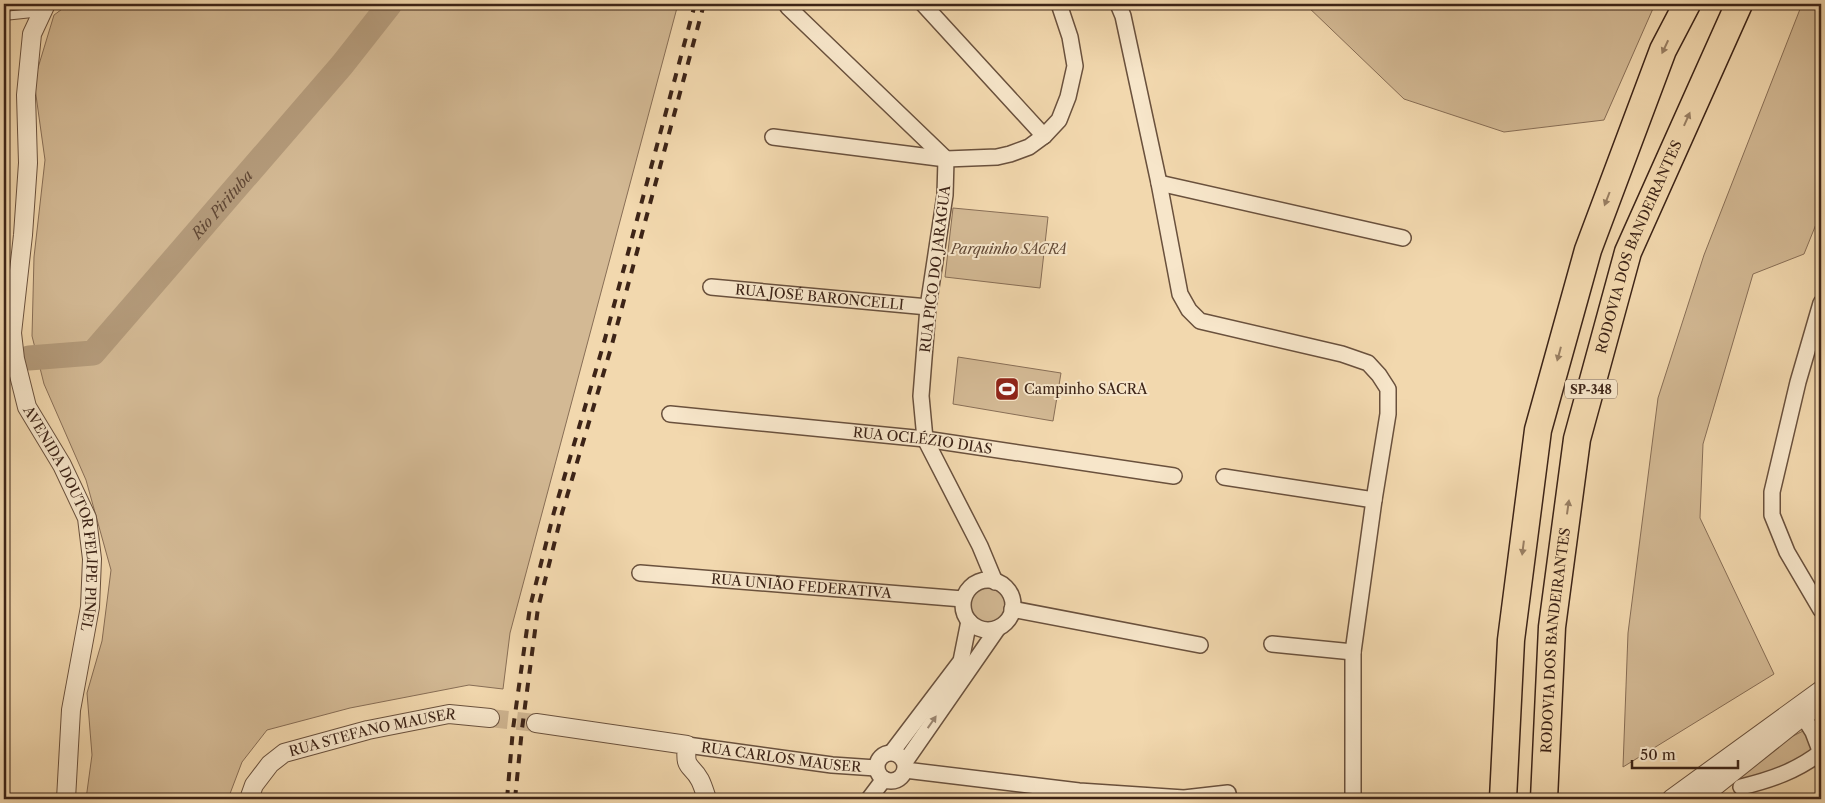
<svg xmlns="http://www.w3.org/2000/svg" width="1825" height="803" font-family="'Libre Caslon Text',serif">
<style>
.green{fill:#d3b994;stroke:#886e56}
.lines{fill:none;stroke-linecap:round;stroke-linejoin:round}
.river{stroke:#b49b7b;stroke-width:25}
.tertiary-tunnel{stroke:#ceb490;stroke-width:18;stroke-dasharray:18 9;stroke-linecap:butt}
.service-casing{stroke:#6a513d;stroke-width:10}
.minor-casing{stroke:#6a513d;stroke-width:18}
.tertiary-casing{stroke:#6a513d;stroke-width:20}
.motorway-casing{stroke:#3d2417;stroke-width:29}
.service{stroke:#f7e6ca;stroke-width:8}
.minor{stroke:#f7e6ca;stroke-width:15}
.tertiary{stroke:#f7e6ca;stroke-width:18}
.motorway{stroke:#f2d8ae;stroke-width:26}
.rail{stroke:#3d2417;stroke-width:4;stroke-dasharray:9 9;stroke-linecap:butt}
.oneway{fill:#987e62}
.oneway2{fill:#9a8570}
.labels{text-anchor:middle;dominant-baseline:central;stroke-width:4;stroke-linejoin:round;paint-order:stroke}
.shield{fill:#f7e6ca;stroke:#755e4d;stroke-width:1}
.shield-label{font-size:12px;font-weight:bold;fill:#3d2417}
.street-label{font-size:14px;fill:#3d2417;stroke:#f7e6ca}
.park-label{font-size:14px;font-style:italic;fill:#624936;stroke:#f7e6ca}
.poi-label{font-size:14px;fill:#3d2417;stroke:#f7e6ca;text-anchor:start}
.water-label{font-size:15px;font-style:italic;fill:#614835;stroke:#f7e6ca}
</style>
<rect width="100%" height="100%" fill="#f2d8ae"/>
<filter id="stains"><feTurbulence type="fractalNoise" baseFrequency=".004" numOctaves="4"/><feColorMatrix values="0 0 0 0 .2 0 0 0 0 .09 0 0 0 0 .02 0 0 0 .5 -.17"/></filter>
<radialGradient id="worn" r=".72"><stop offset=".6" stop-color="#630" stop-opacity="0"/><stop offset="1" stop-color="#630" stop-opacity=".3"/></radialGradient>
<g class="green">
<path d="M69,4H678L510,633L503,689L469,685L350,708L267,730L242,762L228,799H86L92,755L87,693L102,641L111,570L86,480L44,384L32,336L34,257L45,160L34,81L54,15Z"/>
<path d="M1305,4H1655L1604,120L1504,132L1404,99Z"/>
<path d="M1802,4H1821V212L1804,254L1753,274L1703,444L1700,518L1774,674L1623,767L1628,633L1658,398L1704,255Z"/>
<path d="M953,208L1048,217L1040,288L945,277Z"/>
<path d="M958,357L1061,373L1053,421L953,404Z"/>
<circle cx="987" cy="606" r="19"/>
<path d="M1807,729L1815,748L1795,765L1739,780L1733,777L1783,741Z"/>
</g>
<g class="lines">
<path class="river" id="s1" d="M29,358L93,353L342,65L390,4"/>
<path class="tertiary-tunnel" d="M490,718L536,723"/>
<defs>
<path id="service" d="M4,16L42,12"/>
<g id="minor">
<path d="M923,4L1044,136"/>
<path d="M1118,4L1123,16L1159,183L1180,294L1189,310L1200,321L1342,354L1368,363L1379,375L1388,389V414L1374,500L1353,652V799"/>
<path d="M788,7L946,159L945,195L928,307L921,396L925,439L980,546L995,582"/>
<path d="M773,137L946,159L997,157L1010,154L1029,147L1044,136L1059,120L1068,97L1075,66L1070,37L1059,4"/>
<path d="M1159,183L1403,238"/>
<path id="s2" d="M711,287L928,307"/>
<path d="M1821,303L1798,382L1772,492V515L1787,552L1821,610"/>
<path id="s3" d="M670,414L925,439L1174,476"/>
<path d="M1224,477L1374,500"/>
<path id="s4" d="M640,573L963,599"/>
<circle cx="988" cy="605" r="25"/>
<path d="M1012,609L1200,645"/>
<path d="M1272,644L1353,652"/>
<path d="M1803,716L1813,732L1821,753"/>
<path id="s5" d="M687,745L832,765L876,768"/>
<path d="M892,752L961,661L969,621"/>
<circle cx="891" cy="767" r="14"/>
<path d="M905,762L998,628"/>
<path d="M905,770L1079,791L1184,798L1228,793"/>
<path d="M1741,787C1770,780 1797,771 1821,752"/>
<path d="M869,799L884,779"/>
</g>
<g id="tertiary">
<path id="s6" d="M46,4L32,34L26,95L28,163L23,235L12,333L15,359L27,407L62,465L87,518L92,559L90,607L71,710L66,799"/>
<path d="M536,723L687,745C684,771 691,763 700,780C703,786 705,793 707,799"/>
<path id="s7" d="M249,799L254,785L270,764L284,753L368,730L449,714L490,718"/>
<path d="M1671,799L1821,690"/>
<path d="M1699,799L1803,716L1821,705"/>
</g>
<g id="motorway">
<path d="M1503,799L1511,640L1538,430L1588,250L1663,50L1687,4"/>
<path id="s8" d="M1544,799L1552,627L1577,439L1628,252L1739,4"/>
</g>
</defs>
<use href="#service" class="service-casing"/>
<use href="#minor" class="minor-casing"/>
<use href="#tertiary" class="tertiary-casing"/>
<use href="#motorway" class="motorway-casing"/>
<use href="#service" class="service"/>
<use href="#minor" class="minor"/>
<use href="#tertiary" class="tertiary"/>
<use href="#motorway" class="motorway"/>
<g class="rail">
<path d="M507,799L513,729L530,607L554,512L603,346L695,4"/>
<path d="M515,799L522,729L538,608L562,513L611,348L704,4"/>
</g>
</g>
<defs><path id="oneway-solid" d="M-6-.8H1V-3.2L6.5 0L1 3.2V.8H-6Z" transform="scale(1.25)"/></defs>
<g class="oneway">
<use href="#oneway-solid" transform="translate(1665 47) rotate(115)"/>
<use href="#oneway-solid" transform="translate(1687 119) rotate(-66)"/>
<use href="#oneway-solid" transform="translate(1607 199) rotate(111)"/>
<use href="#oneway-solid" transform="translate(1559 354) rotate(105)"/>
<use href="#oneway-solid" transform="translate(1568 507) rotate(-82)"/>
<use href="#oneway-solid" transform="translate(1523 548) rotate(97)"/>
</g>
<use class="oneway2" href="#oneway-solid" transform="translate(932 722) rotate(-55)"/>
<defs>
<symbol id="stadium-square" viewBox="-11 -11 22 22"><rect x="-9" y="-9" width="18" height="18" rx="4" fill="#8f2418" stroke="#f7e6ca"/><path d="M0-5a6.5 5 0 1 0 0 10a6.5 5 0 1 0 0-10ZM-3.5-1.8h7v3.6h-7Z" fill="#fff"/></symbol>
</defs>
<g fill-rule="evenodd">
<use href="#stadium-square" x="993" y="375" width="28" height="28"/>
</g>
<g class="labels">
<rect class="shield" x="1565" y="379.5" width="52" height="19" rx="4"/>
<g class="shield-label">
<text x="1591" y="389">SP-348</text>
</g>
<g class="street-label">
<text stroke="none"><textPath href="#s8" startOffset="564">RODOVIA DOS BANDEIRANTES</textPath></text>
<text transform="translate(935 269) rotate(-83)">RUA PICO DO JARAGUA</text>
<text stroke="none"><textPath href="#s2" startOffset="109">RUA JOSÉ BARONCELLI</textPath></text>
<text stroke="none"><textPath href="#s3" startOffset="254">RUA OCLÉZIO DIAS</textPath></text>
<text stroke="none"><textPath href="#s6" startOffset="529">AVENIDA DOUTOR FELIPE PINEL</textPath></text>
<text stroke="none"><textPath href="#s4" startOffset="162">RUA UNIÃO FEDERATIVA</textPath></text>
<text stroke="none"><textPath href="#s8" startOffset="159">RODOVIA DOS BANDEIRANTES</textPath></text>
<text stroke="none"><textPath href="#s7" startOffset="150">RUA STEFANO MAUSER</textPath></text>
<text stroke="none"><textPath href="#s5" startOffset="95">RUA CARLOS MAUSER</textPath></text>
</g>
<g class="park-label">
<text x="1009" y="249">Parquinho SACRA</text>
</g>
<g class="poi-label">
<text x="1024" y="389">Campinho SACRA</text>
</g>
<g class="water-label">
<text stroke="none"><textPath href="#s1" startOffset="261">Rio Pirituba</textPath></text>
</g>
</g>
<rect width="1825" height="803" fill="none" stroke="#f2d8ae" stroke-width="20"/>
<rect x="5" y="5" width="1815" height="793" fill="none" stroke="#3d2417" stroke-width="2.5"/>
<rect x="10" y="10" width="1805" height="783" fill="none" stroke="#3d2417"/>
<path d="M1632 760v8h106v-8" fill="none" stroke="#3d2417" stroke-width="2.5"/>
<text x="1640" y="760" font-size="15" fill="#3d2417" stroke="#f7e6ca" stroke-width="4" paint-order="stroke">50 m</text>
<rect width="100%" height="100%" filter="url(#stains)"/>
<rect width="100%" height="100%" fill="url(#worn)"/>
</svg>
